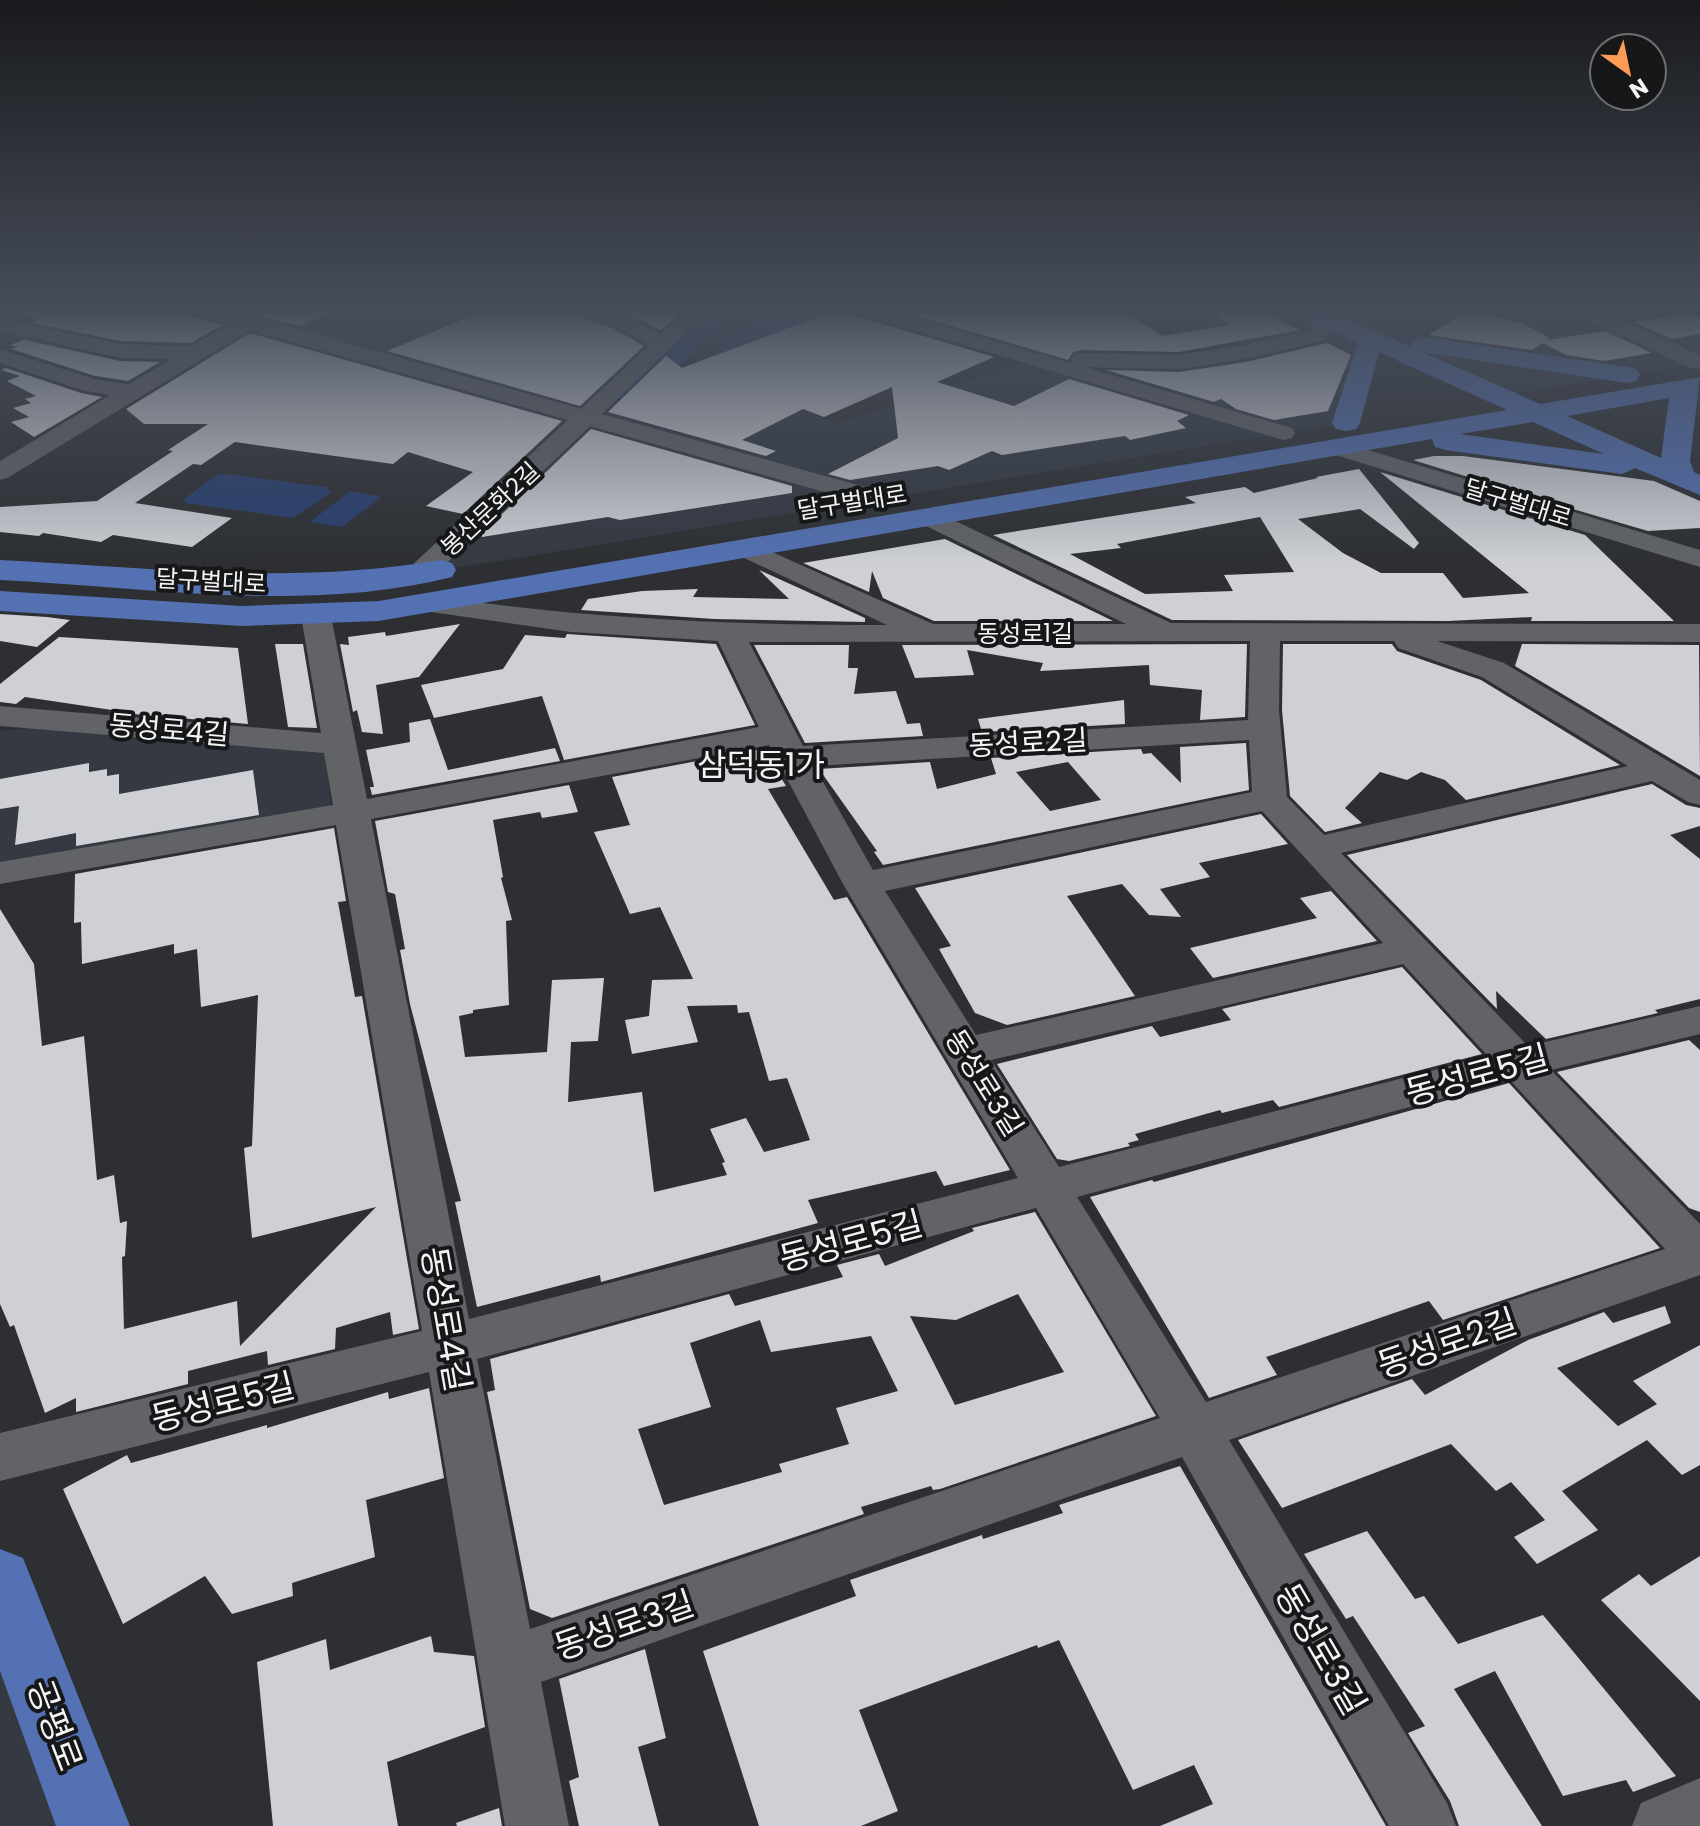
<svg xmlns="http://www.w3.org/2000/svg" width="1700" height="1826" font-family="Poppins,'Noto Sans KR',sans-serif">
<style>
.built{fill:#343942}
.green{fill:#293f6f}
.building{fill:#ced0d5;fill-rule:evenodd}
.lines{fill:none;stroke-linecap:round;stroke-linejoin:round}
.minor{fill:#616367;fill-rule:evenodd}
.major{fill:#5471b3;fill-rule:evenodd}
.labels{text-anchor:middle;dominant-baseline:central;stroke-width:8;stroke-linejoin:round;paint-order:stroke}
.far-street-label{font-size:24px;fill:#f2f3f5;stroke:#161718}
.street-label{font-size:28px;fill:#f2f3f5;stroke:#161718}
.quarter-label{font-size:32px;fill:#f2f3f5;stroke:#161718}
.near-street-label{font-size:34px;fill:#f2f3f5;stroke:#161718}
</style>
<rect width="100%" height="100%" fill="#2d2f32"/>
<g class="built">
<path d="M72,309H267L263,311L431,357L550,309H570L610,318L585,309H700L609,398L714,425L766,398L839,423L1029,360L864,309H959L1143,361L1259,348L1175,309H1579L1599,317L1652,309H1700V363L1503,396L1374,339L1346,423L419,574L535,467L183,362L196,353Z"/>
<path d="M43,726L325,747L331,808L0,867V731Z"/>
<path d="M0,1593L78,1826H0Z"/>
</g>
<g class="green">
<path d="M700,309H770L724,325L667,377L624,400L611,397Z"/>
<path d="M775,309H795L881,332L693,370L746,324Z"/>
<path d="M227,474L326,487L332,492L293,518L185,503L184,499L216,475Z"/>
<path d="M350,491L382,497L342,527L310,522Z"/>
</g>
<g class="building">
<path d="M18,309H185L190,316L222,325L191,343L121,341L32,323L40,320L17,312Z"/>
<path d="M232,309H340V310L299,326Z"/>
<path d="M470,309H572L577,316L614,329L644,346L580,406L387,351L472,316Z"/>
<path d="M607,309H684L661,330L631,315Z"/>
<path d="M839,309H850L856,316L994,357L937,382L1014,406L1069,379L1189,415L1177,421L1186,428L1130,440L1125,436L1002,455L992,451L949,470L938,466L850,480L828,474L898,438L892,387L824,417L803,409L742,440L776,451L766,456L608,412L666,356L682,368Z"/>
<path d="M894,309H1120L1162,336L1229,325L1209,309H1255L1300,330L1179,352L1081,350L1073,352L1068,360Z"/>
<path d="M1467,311L1522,323L1550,338L1547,340L1605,331L1652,353L1604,361L1566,355L1543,343L1532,350L1429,335Z"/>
<path d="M1690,314L1700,318V334L1671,339L1634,322Z"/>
<path d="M250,333L562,421L463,514L426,506L473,472L408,452L393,464L235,442L201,465L193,464L135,503L232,518L192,547L113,535L101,542L43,533L39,536L0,532V507L97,501L173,451L168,450L208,424H144L126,409Z"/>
<path d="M12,337L120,361L160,362L128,381L95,376L11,349L17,347L10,345L24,340Z"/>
<path d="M1327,343L1351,355L1328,411L1274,420L1236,409L1221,399L1214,402L1106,370L1179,372L1246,362Z"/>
<path d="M6,368L81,393L102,397L34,437L11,422L29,417L13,408L31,403L25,399L36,396L7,381L20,376L1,370Z"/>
<path d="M591,429L792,486V493L620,520L608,517L482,537L481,534Z"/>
<path d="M1434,456H1463L1654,481L1700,501V528L1648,531L1566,507L1545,495L1550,502L1413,460Z"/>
<path d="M1359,469L1419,543L1414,549L1360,509L1298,519L1343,553L1381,573H1443L1463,598L1529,593L1380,472L1585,535L1674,621H1531L1532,617L1448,621L1172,620L993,535L1196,503L1185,497L1245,487L1254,493L1318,478L1316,477ZM1260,517L1294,572L1224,575L1233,591L1145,594L1070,554L1121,548L1117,544Z"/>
<path d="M945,539L1113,621H934L883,598L872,571L869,592L803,563Z"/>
<path d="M759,570L865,618V622L714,619L581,610L588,599L642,591L698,589L693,597L789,599Z"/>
<path d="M0,614L47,617L70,620L37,647L0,641Z"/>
<path d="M460,624L419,677L376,685L383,734L362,732L357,710L353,712L340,644L349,645L348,637L385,632L386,636Z"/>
<path d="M567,634L716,644L755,725L564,760L542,696L434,718L421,685L503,669L525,635L565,638Z"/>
<path d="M59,637L238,648L248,724L110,712L112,710L25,697L16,704L0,702V684Z"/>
<path d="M275,644H303L317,728L288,727Z"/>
<path d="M1247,644L1245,717L1200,720L1202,690L1150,685L1149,665L1040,671L1043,663L967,650L974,675L915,678L902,645Z"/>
<path d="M1283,644H1392L1397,651L1481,680L1620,765L1466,800L1445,780L1421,772L1407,780L1380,772L1345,808L1362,823L1325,832L1290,796L1282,710Z"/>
<path d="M1522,644L1699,645L1700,776L1515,666Z"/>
<path d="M754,645H849L848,668H858L854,694L896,691L907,724L920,723L923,736L805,743Z"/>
<path d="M1124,700L1125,724L982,732L978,719Z"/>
<path d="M430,719L448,770L555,748L560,761L372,795L370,787H374L366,750L410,742L409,723Z"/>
<path d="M1246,743L1249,790L883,865L874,852L877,851L819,769L930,762L937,789L996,774L991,758L1141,749L1143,754L1151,753L1181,783L1180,747ZM1068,762L1101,800L1050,811L1016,772Z"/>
<path d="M767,748L773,759L771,761L786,786L768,789L834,900L847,897L1010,1170L944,1186L936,1171L808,1200L818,1223L601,1282L600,1275L477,1307L455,1202L461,1201L410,1004L400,950L405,949L395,894L388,892L375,821L569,785L578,812L542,818L540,812L493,820L503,877L501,878L512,920L506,921L509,1005L473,1010V1013L459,1016L465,1057L547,1052L552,980L604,978L598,1041L571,1042L568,1102L642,1092L654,1192L727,1175L722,1163L725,1162L710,1129L746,1118L764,1152L810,1140L787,1078L769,1081L749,1012L738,1013L737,1005L687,1006L698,1042L632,1054L625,1020L649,1016L652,980L693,979L660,907L630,914L594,832L630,825L612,777Z"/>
<path d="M89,763V772L107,769V776L119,774V794L253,770L259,815L76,846V833L15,845L19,806L0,809V779Z"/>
<path d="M1652,784L1686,805L1700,808V826L1670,835L1700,859V999L1655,1010L1658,1013L1546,1039L1496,991L1497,1009L1347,855Z"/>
<path d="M1261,814L1288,844L1199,863L1210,877L1160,889L1181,917L1149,915L1122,884L1067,896L1135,996L1007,1025L975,1013L939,949L951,946L915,888Z"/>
<path d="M334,828L346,901L338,902L355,997L362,996L419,1329L393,1335L390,1312L336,1328L335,1349L268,1365L267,1351L188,1371V1384L76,1412V1398L45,1413L14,1325L10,1327L0,1304V909L34,964L42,1046L84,1036L97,1180L114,1175L120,1223L127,1221L125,1256L122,1257L124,1329L237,1301L240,1346L376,1207L252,1238L244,1148L252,1146L258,995L201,1007L197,949L174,954V944L82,964L81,922L74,923L75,874Z"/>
<path d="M1331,891L1377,941L1213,978L1190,948L1317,918L1300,898Z"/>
<path d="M1402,967L1482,1054L1279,1107L1273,1100L1222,1113L1220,1110L1135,1134L1139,1140L1128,1143L1130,1146L1069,1161L1057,1159L997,1064L1152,1026L1160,1037L1231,1020L1222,1009Z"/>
<path d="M1689,1040L1700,1050V1212L1689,1208L1557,1072Z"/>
<path d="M1509,1083L1660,1248L1443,1320L1429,1301L1266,1357L1277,1375L1209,1398L1090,1197L1152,1180L1154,1182Z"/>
<path d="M1035,1212L1156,1416L940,1489L933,1490L931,1486L861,1507L864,1514L552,1618L530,1609L487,1392L495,1390L490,1359L729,1294L735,1306L843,1277L837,1265L879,1254L885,1266L974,1231L972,1228ZM1018,1294L1064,1372L955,1405L910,1316L956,1320ZM760,1320L771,1352L871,1336L898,1391L836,1408L849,1444L779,1464L782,1472L664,1505L638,1429L711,1407L690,1343Z"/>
<path d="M1665,1306L1671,1323L1557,1368L1618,1426L1657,1404L1633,1381L1700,1345V1465L1682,1475L1647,1440L1562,1491L1598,1530L1537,1564L1514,1537L1545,1520L1511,1482L1496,1491L1451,1444L1282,1508L1238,1440L1412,1379L1425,1395L1528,1340L1604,1312L1613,1323Z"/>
<path d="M429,1388L444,1478L366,1500L375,1557L292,1583L293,1596L232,1614L205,1576L123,1624L63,1489L127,1455L131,1463L267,1425V1428L388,1392L389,1399Z"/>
<path d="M1180,1466L1386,1826H1160L1213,1804L1194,1765L1133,1790L1059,1640L1038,1648L1037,1645L859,1710L898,1811L861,1826H759L703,1651L856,1596L850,1580L982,1535L983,1539L1063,1513L1059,1505Z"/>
<path d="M1367,1531L1415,1599L1424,1596L1458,1644L1543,1615L1676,1776L1633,1792L1626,1780L1563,1796L1495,1671L1454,1689L1542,1826H1459L1450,1801L1408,1733L1425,1726L1353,1616L1346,1619L1304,1554Z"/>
<path d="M1700,1556V1701L1601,1600L1639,1574L1651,1586Z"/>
<path d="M431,1636L434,1652L474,1656L485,1727L387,1762L398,1826H273L257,1662L326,1639L330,1670Z"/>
<path d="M645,1649L666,1738L638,1747L659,1826H579L569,1781L579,1777L559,1679Z"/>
<path d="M499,1808L502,1826H457L456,1823Z"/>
</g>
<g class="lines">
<g class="minor">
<path d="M188,309H220L256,317L581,409L649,345L615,326L578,313L575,309C612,309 629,316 661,334L688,309H710L602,414L883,492L887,498L883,504L874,506L590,426L429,580L419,583L409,580L405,574L409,568L568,420L250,330L9,477L0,480V461L110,395L82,390L0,363V349L94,379L129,384L171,359L121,358L0,331V319L121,344L192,346L229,324L191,313Z"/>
<path d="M853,309H885L1073,364L1071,360L1074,355L1082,353L1179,355L1245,345L1309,331L1316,313L1324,312L1335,318L1326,340L1245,359L1179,369L1084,367L1292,428L1295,433L1292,438L1283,440L857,313Z"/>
<path d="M1570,309H1597L1700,355V369L1690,368L1574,313Z"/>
<path d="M1335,440L1700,550V567L1326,452L1323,447L1326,442Z"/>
<path d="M932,510L1171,623L1700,624V642L1437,641L1504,663L1700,780V805L1688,802L1652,781L1341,853L1528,1046L1700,1006V1034L1551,1070L1700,1224V1275L1229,1440L1447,1803L1456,1826H1389L1182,1457L541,1682L569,1826H505L429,1372L0,1481V1433L422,1331L336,825L0,884V862L333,805L324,753L0,726V706L321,733L301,616L306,610L316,607L326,610L331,616L367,799L759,727L718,641L571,632L417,610L412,604L417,598L427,595C580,619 733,625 887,625L740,556L736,550L740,544L750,542L933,624H1126L922,524L919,518L922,512ZM1250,641L1248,720L803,746L749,642ZM1280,641H1394L1398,648L1482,677L1628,766L1324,835L1287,797L1279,710ZM1249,740L1252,792L873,870L814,766ZM769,745L843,884L1018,1178L469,1319L371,819ZM1262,811L1383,943L976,1035L885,891ZM1403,964L1488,1056L1059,1167L991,1060ZM1510,1080L1665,1249L1206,1402L1077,1197ZM1036,1208L1160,1418L530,1629L477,1359Z"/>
<path d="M1700,1778V1826H1632L1641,1803Z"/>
</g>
<g class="major">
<path d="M1292,309H1323L1414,348L1411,345L1415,340L1424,337L1627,367L1636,369L1640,375L1636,381L1627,383L1422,352L1540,404L1700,377L1690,461L1694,472L1700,475V495L1635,468L1622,474L1445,450L1435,447L1432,439L379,621L242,626L0,611V591L242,606L379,601L1507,410L1379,352L1360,423L1356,429L1346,431L1336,429L1332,423L1358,343L1295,314ZM1669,398L1661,458L1567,416ZM1533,422L1604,454L1460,434Z"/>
<path d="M0,560C150,567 290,586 440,560L452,563L456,570L452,577C304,614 149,587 0,580Z"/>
<path d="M0,1549L23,1558L130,1826H56L0,1671Z"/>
</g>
</g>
<linearGradient id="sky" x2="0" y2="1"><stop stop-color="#191a1c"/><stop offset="0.55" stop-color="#464d5a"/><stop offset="1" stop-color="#464d5a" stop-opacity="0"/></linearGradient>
<rect width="1700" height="564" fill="url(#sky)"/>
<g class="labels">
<g class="far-street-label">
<text transform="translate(852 502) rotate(-9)">달구벌대로</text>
<text transform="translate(1518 503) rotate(17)">달구벌대로</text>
<text transform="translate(490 509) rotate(-43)">봉산문화2길</text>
<text transform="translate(211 581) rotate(3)">달구벌대로</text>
<text x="1025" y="633">동성로1길</text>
</g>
<g class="street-label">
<text transform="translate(169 730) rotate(5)">동성로4길</text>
<text transform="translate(1028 743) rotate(-3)">동성로2길</text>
<text transform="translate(984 1083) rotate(58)">동성로3길</text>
</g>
<g class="quarter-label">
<text x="761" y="764">삼덕동1가</text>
</g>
<g class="near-street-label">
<text transform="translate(1477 1075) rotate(-15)">동성로5길</text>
<text transform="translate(851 1241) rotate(-15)">동성로5길</text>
<text transform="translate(446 1319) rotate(80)">동성로4길</text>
<text transform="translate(1447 1343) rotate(-19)">동성로2길</text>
<text transform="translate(223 1402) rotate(-14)">동성로5길</text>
<text transform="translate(624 1625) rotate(-19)">동성로3길</text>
<text transform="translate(1321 1649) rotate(60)">동성로3길</text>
<text transform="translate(55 1725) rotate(69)">공평로</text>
</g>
</g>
<g transform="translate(1628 72) rotate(147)"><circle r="38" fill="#161718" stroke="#6e6f70" stroke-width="2"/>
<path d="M0-6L14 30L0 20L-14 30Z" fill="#fe9c57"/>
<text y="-12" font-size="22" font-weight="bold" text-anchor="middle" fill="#f2f3f5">N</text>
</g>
</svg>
